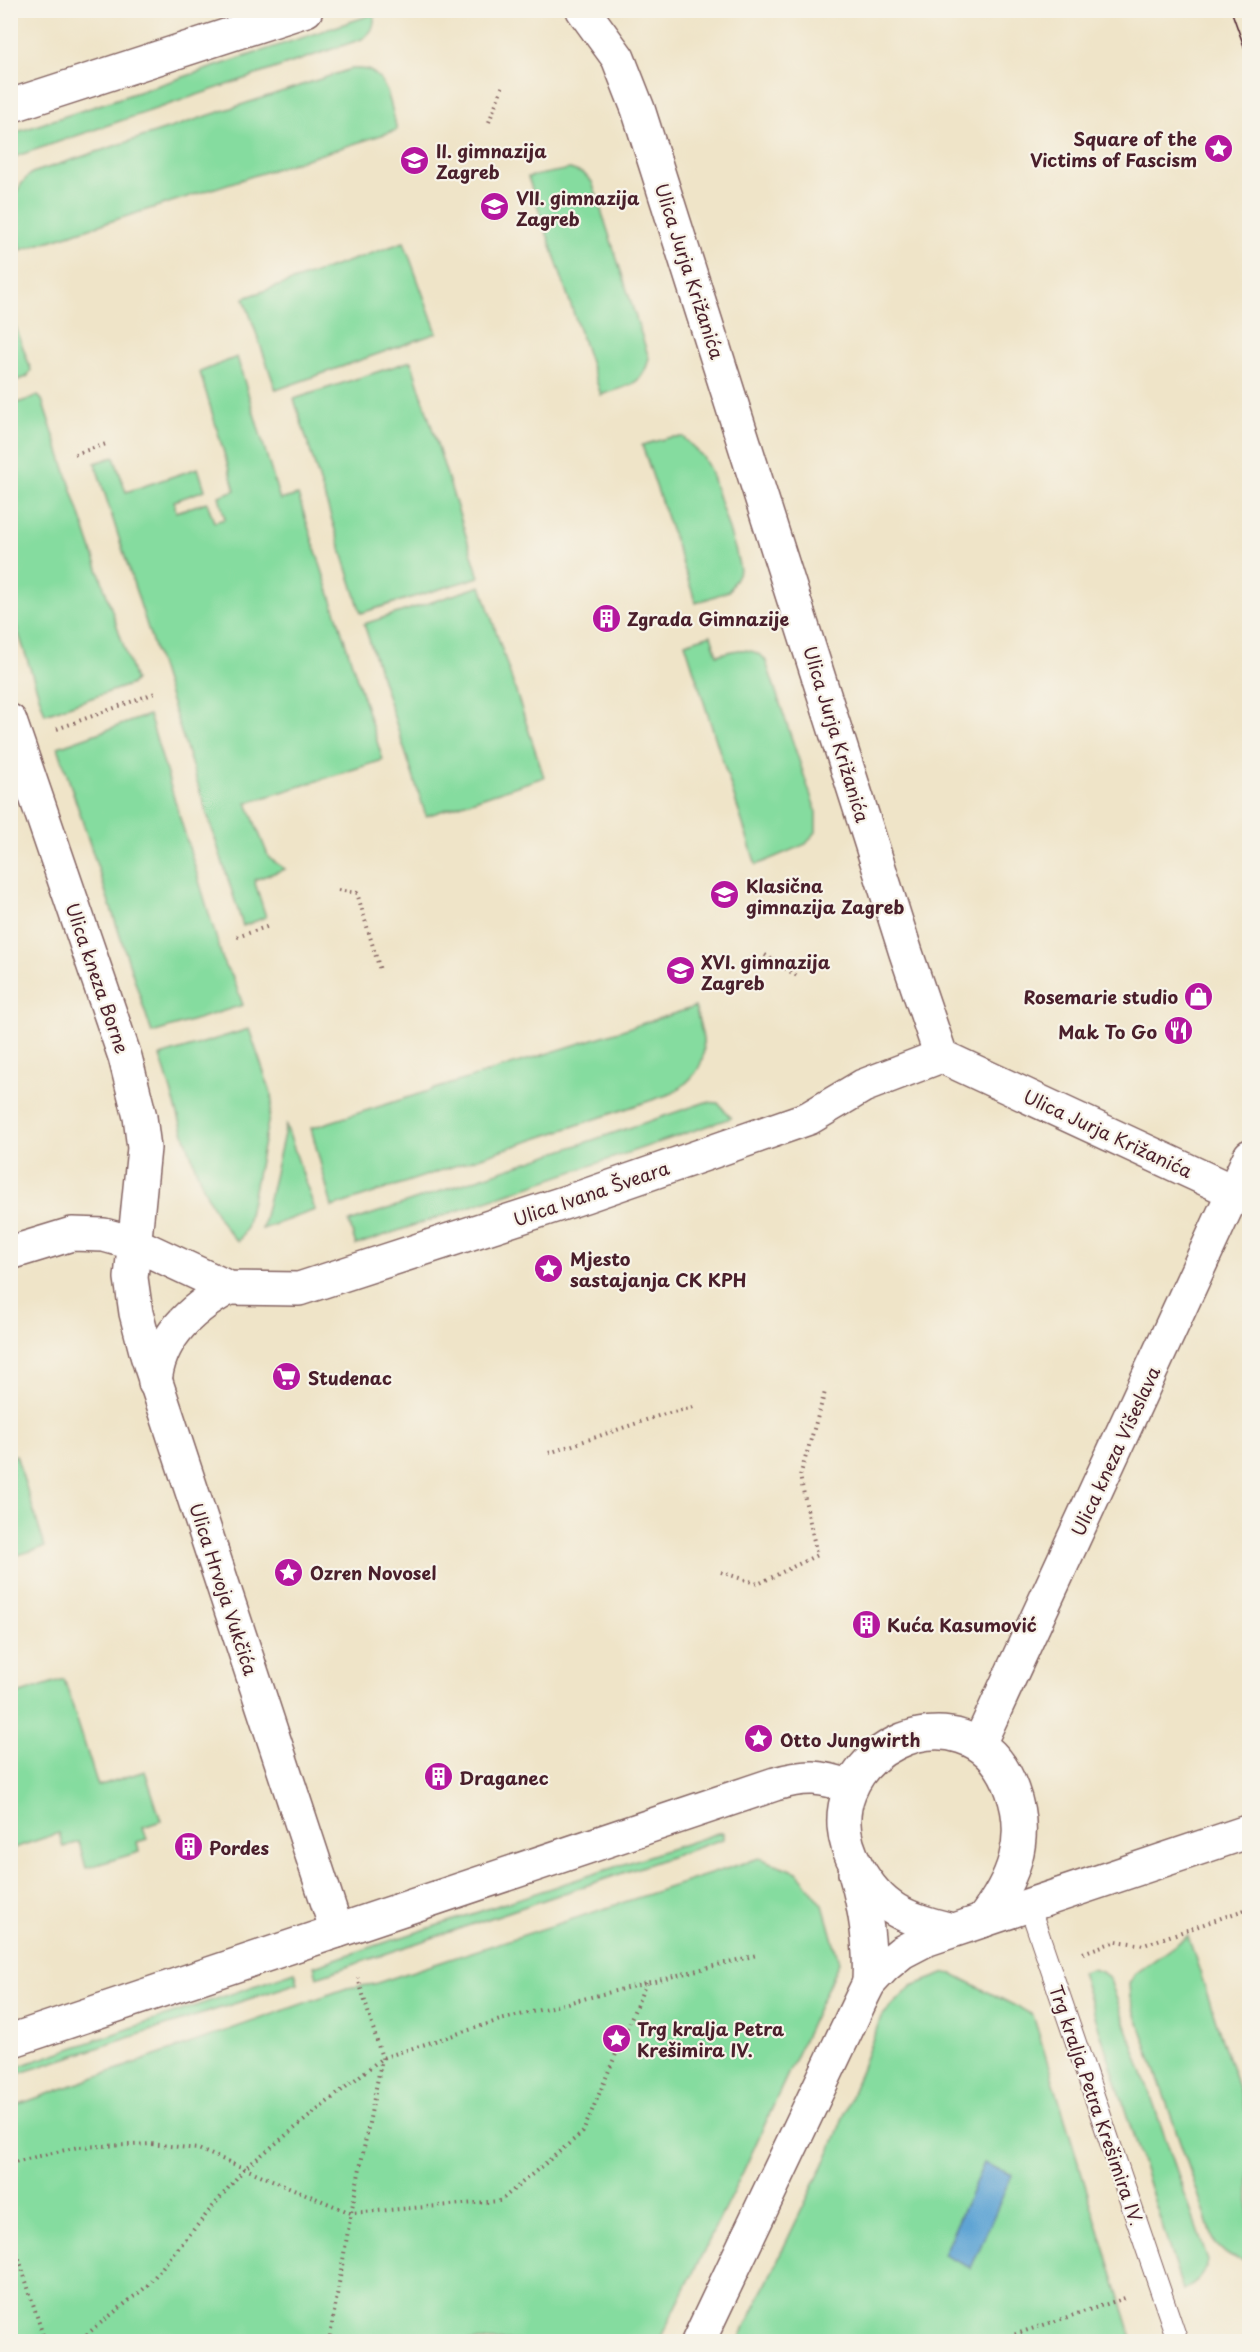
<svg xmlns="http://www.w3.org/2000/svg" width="1260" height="2352" font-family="'Playpen Sans',sans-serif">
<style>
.green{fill:#85dc9f;stroke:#687e65;stroke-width:1.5}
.water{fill:#5ea4d4;stroke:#546280;stroke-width:1.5}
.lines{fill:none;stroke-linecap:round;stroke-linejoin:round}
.lane-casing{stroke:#846462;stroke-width:22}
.street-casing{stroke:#846462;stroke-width:36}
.secondary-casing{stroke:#846462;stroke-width:36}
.path{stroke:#846462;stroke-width:4;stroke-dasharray:1.5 4.5;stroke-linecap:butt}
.lane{stroke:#fff;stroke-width:20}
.street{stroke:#fff;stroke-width:33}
.secondary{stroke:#fff;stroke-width:33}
.tram{stroke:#4a1f2b;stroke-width:1.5}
.labels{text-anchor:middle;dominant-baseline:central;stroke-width:4.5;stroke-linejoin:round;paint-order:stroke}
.poi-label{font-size:18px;font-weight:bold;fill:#4a1f2b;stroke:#f7f3e8;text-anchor:start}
.street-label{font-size:18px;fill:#4a1f2b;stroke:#f7f3e8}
</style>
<rect width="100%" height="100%" fill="#f7f3e8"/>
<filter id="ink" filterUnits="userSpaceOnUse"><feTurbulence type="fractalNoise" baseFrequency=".0167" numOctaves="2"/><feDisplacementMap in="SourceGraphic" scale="12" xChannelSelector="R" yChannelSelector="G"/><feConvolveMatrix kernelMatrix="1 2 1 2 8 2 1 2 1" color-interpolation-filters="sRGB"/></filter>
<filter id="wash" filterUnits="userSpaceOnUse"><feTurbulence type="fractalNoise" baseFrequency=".008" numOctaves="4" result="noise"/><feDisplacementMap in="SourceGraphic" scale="24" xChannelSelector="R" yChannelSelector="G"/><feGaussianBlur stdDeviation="1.35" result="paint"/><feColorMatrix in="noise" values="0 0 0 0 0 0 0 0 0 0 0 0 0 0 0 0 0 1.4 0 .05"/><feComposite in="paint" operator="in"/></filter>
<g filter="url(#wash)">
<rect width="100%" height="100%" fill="#efe4c8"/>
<g class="green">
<path d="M374,14C375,27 372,32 362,39L11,158V134Z"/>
<path d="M351,69C356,69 365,68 370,71C389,80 392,112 397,130L21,250C12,220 5,195 32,173Z"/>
<path d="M570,169L584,174L592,182L649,358C643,387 626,386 601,395L528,177Z"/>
<path d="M404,242L437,333L276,390L244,298Z"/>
<path d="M11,314L31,370L27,377L11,382Z"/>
<path d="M237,357L280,500L298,495L383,760L247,803L269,858L285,869L254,880L266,917L243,926L95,463L114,457L126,492L198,468L205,490L174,501L176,512L207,502L214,522L225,519L219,496L235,490L200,372Z"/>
<path d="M411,361L479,577L361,613L294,399Z"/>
<path d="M38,396L42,400L135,680L132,684L45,714L11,610V405Z"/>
<path d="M671,437H683L703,457L710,470L736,552L740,570L729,591L696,603L642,445Z"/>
<path d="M481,586L544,777L426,816L364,624Z"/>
<path d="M711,635L717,655C736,650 750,645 765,659L816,811V832L806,844L756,865L685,643Z"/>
<path d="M149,715L225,967L232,975L243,1005L152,1033L58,747Z"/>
<path d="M695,1007C707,1048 712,1066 673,1093L332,1207L311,1128Z"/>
<path d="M249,1029L271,1093L272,1103L246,1229L238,1242C199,1207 178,1108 160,1056Z"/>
<path d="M706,1102L718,1103L731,1118L356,1245L349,1222Z"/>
<path d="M286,1125L315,1210L262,1229Z"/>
<path d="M16,1455L45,1547L11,1557V1457Z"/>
<path d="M64,1679L98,1786L145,1771L161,1821L143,1827L147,1839L137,1842L139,1852L86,1868L79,1842L63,1847L59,1833L11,1849V1696Z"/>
<path d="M718,1833H723V1839L317,1977L314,1966Z"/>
<path d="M759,1858L797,1872L823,1905L839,1962L743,2172L659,2341H11V2107L347,1988L374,1984Z"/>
<path d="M1188,1936L1249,2121V2260C1233,2261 1226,2255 1215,2243L1130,1997L1129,1984L1135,1974Z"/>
<path d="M1092,1969L1102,1972L1110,1980L1208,2260C1206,2276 1196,2283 1183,2291L1081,1972Z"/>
<path d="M295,1972L298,1983L11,2076V2069Z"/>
<path d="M946,1973L953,1974L1033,2015L1133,2341L738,2342L831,2149L881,2017L912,1986Z"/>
</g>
<path class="water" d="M984,2163L1012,2175L971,2268L943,2255Z"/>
</g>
<g filter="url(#ink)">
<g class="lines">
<defs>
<path id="lane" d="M1029,1905L1178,2342"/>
<g id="street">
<path d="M583,10L618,58L638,109L906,953L941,1056L1234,1192"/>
<path d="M10,106L306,10"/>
<path d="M10,721L125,1057L140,1117L144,1148L131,1278L136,1313L147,1355L337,1931"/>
<path d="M10,1253L72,1234L104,1235L133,1243L229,1288L299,1289L585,1196L809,1118L863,1086L941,1056"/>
<path d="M155,1383C158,1339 192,1308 229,1288"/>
<path d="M979,1744L1250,1156"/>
<path d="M855,1873C866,1910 871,1944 869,1983"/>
<path d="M952,1930C905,1918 882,1911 857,1867C795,1757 971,1672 1012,1790C1030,1839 1013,1881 982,1921"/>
<path d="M10,2041L775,1784C806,1775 821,1776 851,1787"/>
</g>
<path id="secondary" d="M698,2342L863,1995L869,1983L885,1966L902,1952L925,1940L1250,1831"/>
</defs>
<use href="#lane" class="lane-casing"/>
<use href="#street" class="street-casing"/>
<use href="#secondary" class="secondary-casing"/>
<g class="path">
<path d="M489,122L503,85"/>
<path d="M75,454L109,443"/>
<path d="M57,729L155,693"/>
<path d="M338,890L357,893L380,970"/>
<path d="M237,937L269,926"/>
<path d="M765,955L800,978"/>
<path d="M549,1453L661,1415L694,1407"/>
<path d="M721,1572L758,1584L817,1555L800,1476L825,1392"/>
<path d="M1083,1953L1116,1941L1144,1945L1250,1908"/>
<path d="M10,2163L78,2147L151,2144L198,2149L351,2213L500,2201L583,2132L646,1983"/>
<path d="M10,2230L45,2342"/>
<path d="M77,2342L146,2287L244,2169L382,2058L500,2020L757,1955"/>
<path d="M329,2342L351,2213L382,2058L358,1978"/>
<path d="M992,2342L1125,2298"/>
</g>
<use href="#lane" class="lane"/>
<use href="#street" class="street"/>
<use href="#secondary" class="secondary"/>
<path class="tram" d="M1231,10L1250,63"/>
</g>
</g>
<defs>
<symbol id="sight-disc" viewBox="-11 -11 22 22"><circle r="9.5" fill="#b5179e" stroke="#f7f3e8"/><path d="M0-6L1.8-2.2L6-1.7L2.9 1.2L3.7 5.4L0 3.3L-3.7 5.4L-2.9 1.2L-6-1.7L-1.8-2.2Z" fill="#fff"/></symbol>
<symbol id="school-disc" viewBox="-11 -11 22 22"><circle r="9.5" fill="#b5179e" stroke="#f7f3e8"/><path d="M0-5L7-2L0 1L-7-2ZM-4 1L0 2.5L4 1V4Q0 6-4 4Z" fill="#fff"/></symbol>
<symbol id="building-disc" viewBox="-11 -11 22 22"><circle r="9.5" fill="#b5179e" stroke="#f7f3e8"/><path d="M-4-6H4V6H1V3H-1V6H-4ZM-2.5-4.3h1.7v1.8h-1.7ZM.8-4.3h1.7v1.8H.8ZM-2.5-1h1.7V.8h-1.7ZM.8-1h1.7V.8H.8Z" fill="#fff"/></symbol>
<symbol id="shop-disc" viewBox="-11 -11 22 22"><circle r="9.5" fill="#b5179e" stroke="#f7f3e8"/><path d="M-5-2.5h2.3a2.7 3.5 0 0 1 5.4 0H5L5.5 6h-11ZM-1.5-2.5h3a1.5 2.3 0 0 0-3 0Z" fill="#fff"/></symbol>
<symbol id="restaurant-disc" viewBox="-11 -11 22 22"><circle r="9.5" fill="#b5179e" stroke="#f7f3e8"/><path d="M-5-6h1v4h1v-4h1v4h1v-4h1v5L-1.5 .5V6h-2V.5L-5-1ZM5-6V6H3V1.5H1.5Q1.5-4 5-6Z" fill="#fff"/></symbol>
<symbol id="supermarket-disc" viewBox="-11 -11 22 22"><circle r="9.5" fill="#b5179e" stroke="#f7f3e8"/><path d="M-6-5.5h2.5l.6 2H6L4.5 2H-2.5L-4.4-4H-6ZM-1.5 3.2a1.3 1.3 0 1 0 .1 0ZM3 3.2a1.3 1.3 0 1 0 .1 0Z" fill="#fff"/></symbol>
</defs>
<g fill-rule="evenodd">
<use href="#sight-disc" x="1202" y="132" width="33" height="33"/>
<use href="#school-disc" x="398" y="144" width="33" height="33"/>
<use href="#school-disc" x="478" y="190" width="33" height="33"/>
<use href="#building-disc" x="590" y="602" width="33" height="33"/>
<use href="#school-disc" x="708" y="878" width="33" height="33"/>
<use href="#school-disc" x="664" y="954" width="33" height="33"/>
<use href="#shop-disc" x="1182" y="980" width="33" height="33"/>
<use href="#restaurant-disc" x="1162" y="1014" width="33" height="33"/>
<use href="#sight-disc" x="532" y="1252" width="33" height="33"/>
<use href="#supermarket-disc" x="270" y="1360" width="33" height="33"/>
<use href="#sight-disc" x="272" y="1556" width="33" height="33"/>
<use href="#building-disc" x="850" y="1608" width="33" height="33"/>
<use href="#sight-disc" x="742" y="1722" width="33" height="33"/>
<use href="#building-disc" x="422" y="1760" width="33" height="33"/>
<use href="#building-disc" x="172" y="1830" width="33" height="33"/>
<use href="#sight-disc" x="600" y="2022" width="33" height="33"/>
</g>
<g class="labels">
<g class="poi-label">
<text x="1197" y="138" text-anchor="end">Square of the<tspan x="1197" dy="21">Victims of Fascism</tspan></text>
<text x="436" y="150">II. gimnazija<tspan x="436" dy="21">Zagreb</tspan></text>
<text x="516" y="197">VII. gimnazija<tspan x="516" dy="21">Zagreb</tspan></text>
<text x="627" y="618">Zgrada Gimnazije</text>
<text x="746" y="885">Klasična<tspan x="746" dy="21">gimnazija Zagreb</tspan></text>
<text x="701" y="961">XVI. gimnazija<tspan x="701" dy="21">Zagreb</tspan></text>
<text x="1178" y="996" text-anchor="end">Rosemarie studio</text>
<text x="1157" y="1031" text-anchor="end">Mak To Go</text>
<text x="570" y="1258">Mjesto<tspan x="570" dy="21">sastajanja CK KPH</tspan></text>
<text x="308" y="1377">Studenac</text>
<text x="310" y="1572">Ozren Novosel</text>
<text x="887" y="1624">Kuća Kasumović</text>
<text x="780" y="1739">Otto Jungwirth</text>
<text x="459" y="1777">Draganec</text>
<text x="209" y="1847">Pordes</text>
<text x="637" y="2028">Trg kralja Petra<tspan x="637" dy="21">Krešimira IV.</tspan></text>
</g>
<g class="street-label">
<text transform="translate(690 271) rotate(72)">Ulica Jurja Križanića</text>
<text transform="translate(837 734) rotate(73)">Ulica Jurja Križanića</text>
<text transform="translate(98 978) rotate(71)">Ulica kneza Borne</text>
<text transform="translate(1108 1133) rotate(25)">Ulica Jurja Križanića</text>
<text transform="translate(591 1193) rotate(-19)">Ulica Ivana Šveara</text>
<text transform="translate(1115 1451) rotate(-65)">Ulica kneza Višeslava</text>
<text transform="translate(224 1589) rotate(72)">Ulica Hrvoja Vukčića</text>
<text transform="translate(1097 2105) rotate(71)">Trg kralja Petra Krešimira IV.</text>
</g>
</g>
<rect width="1260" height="2352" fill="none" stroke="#f7f3e8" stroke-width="36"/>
</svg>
